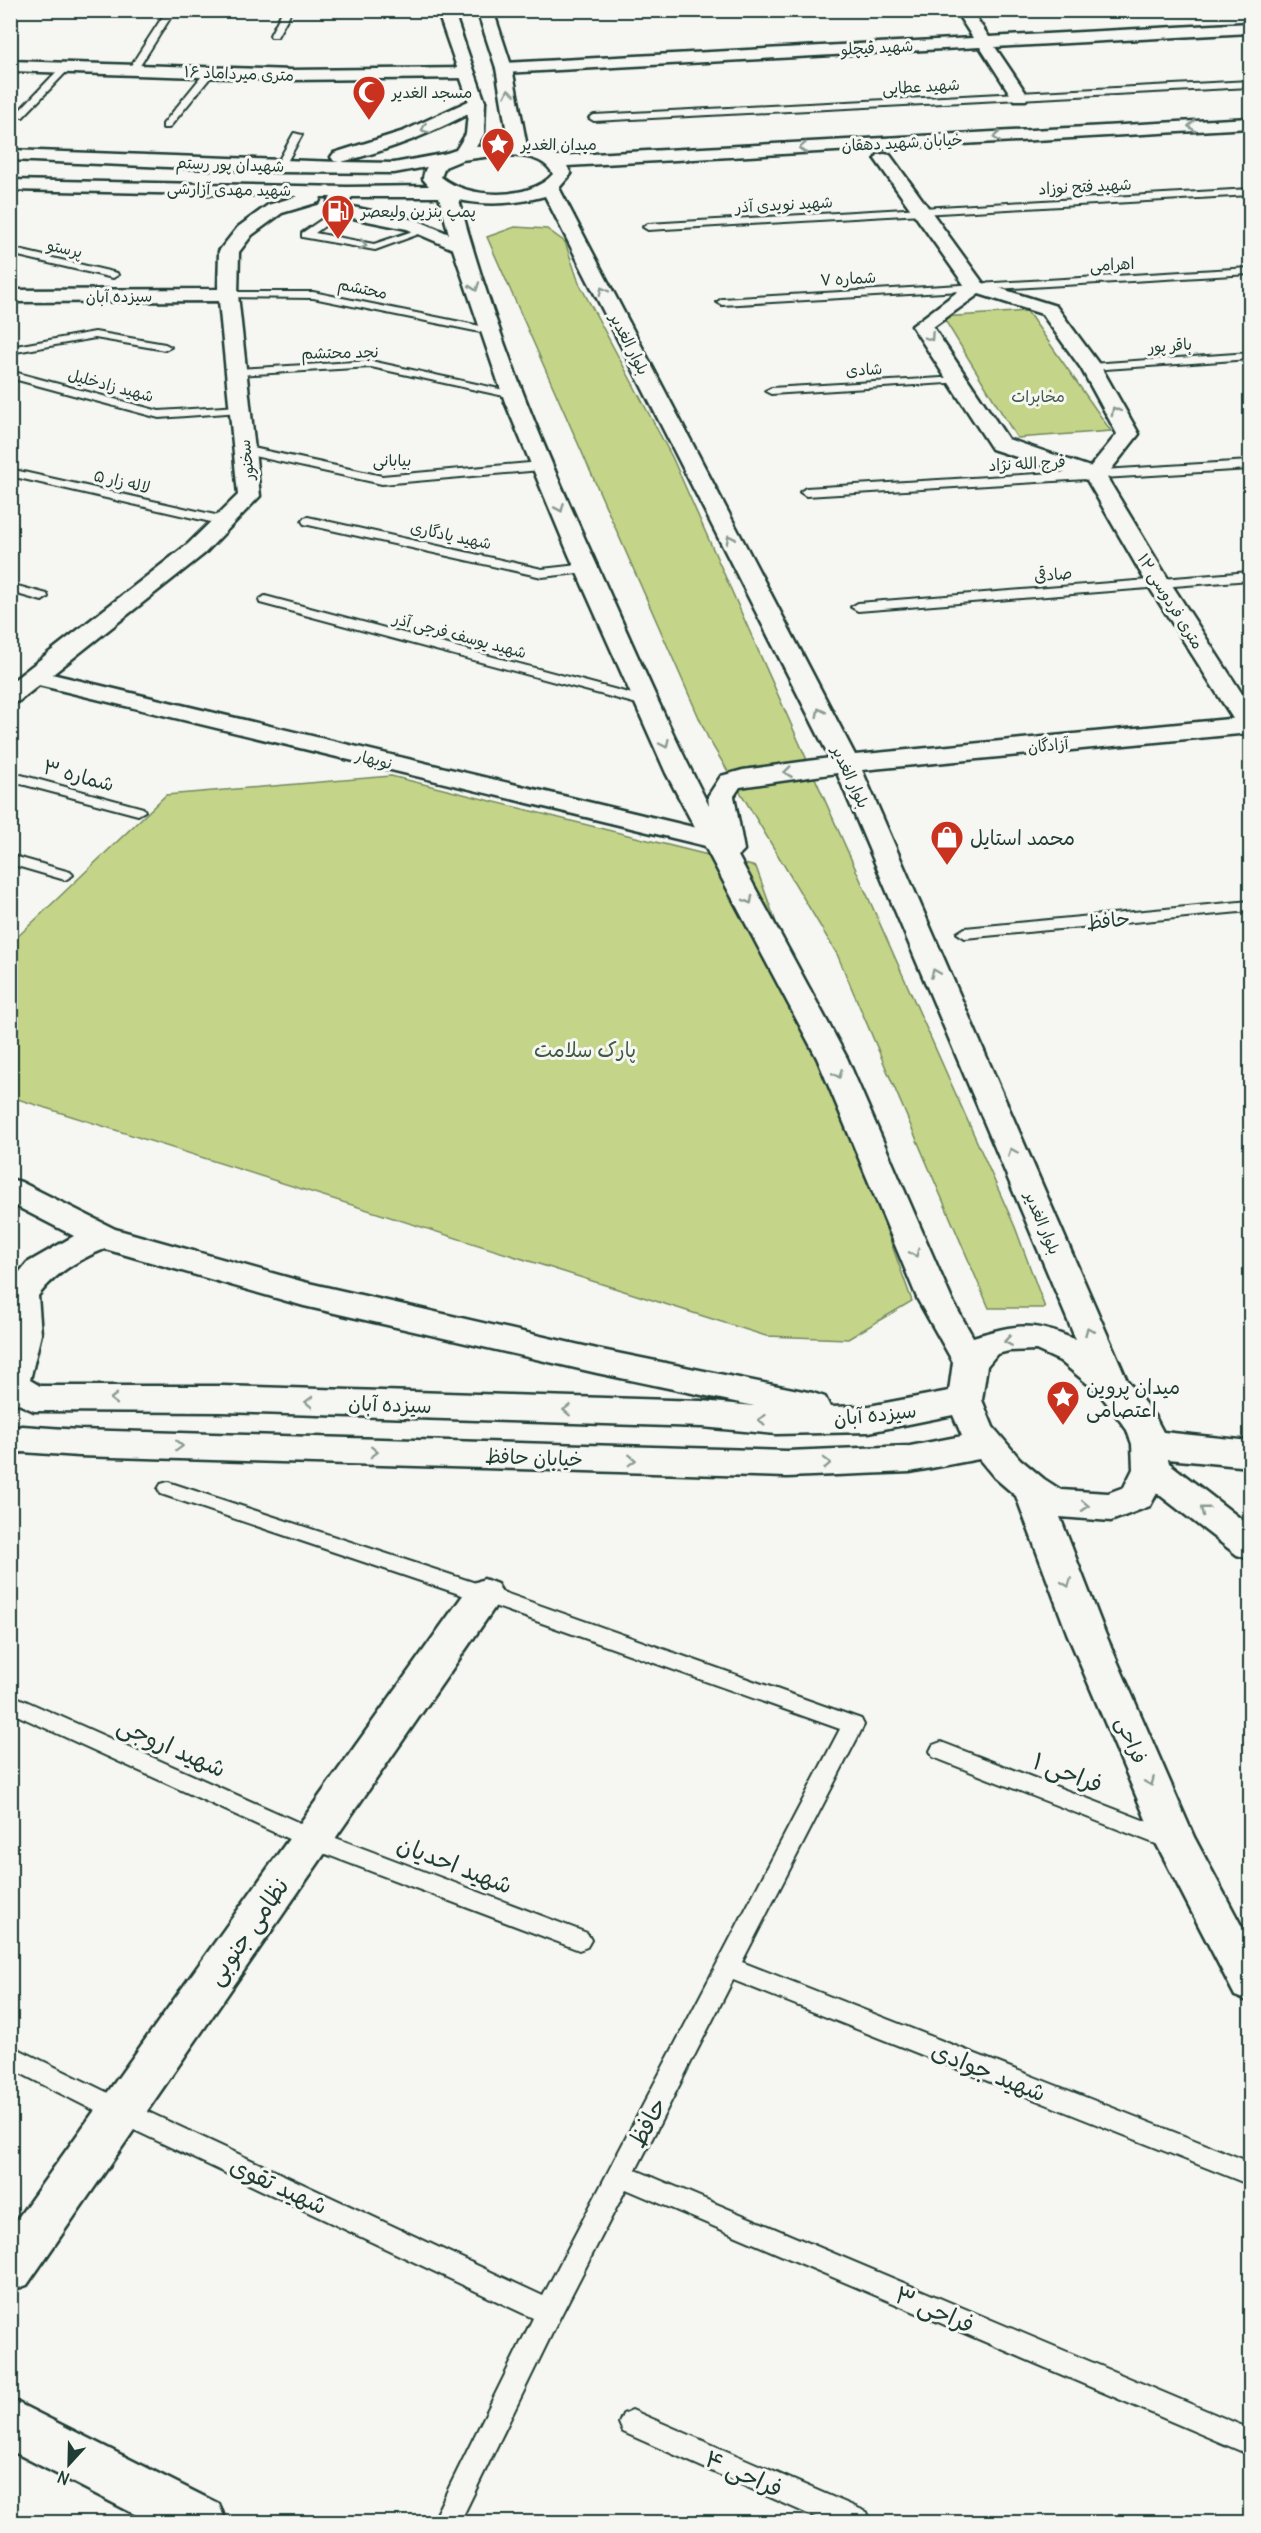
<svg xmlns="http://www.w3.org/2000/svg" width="1261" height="2533" font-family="Delius,'Playpen Sans Arabic',sans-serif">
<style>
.green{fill:#c4d589;stroke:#72895e;stroke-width:1.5}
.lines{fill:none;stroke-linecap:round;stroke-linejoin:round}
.lane-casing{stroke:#1f3d34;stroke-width:4}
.street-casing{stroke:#1f3d34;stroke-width:5}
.secondary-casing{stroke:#1f3d34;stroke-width:5}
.lane{fill:#f6f6f2;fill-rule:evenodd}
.street{fill:#f6f6f2;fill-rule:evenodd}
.secondary{fill:#f6f6f2;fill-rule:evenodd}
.oneway{stroke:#8a9a93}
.labels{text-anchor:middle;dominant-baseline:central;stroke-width:6;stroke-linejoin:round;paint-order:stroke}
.far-street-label{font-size:16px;fill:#1f3d34;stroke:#f6f6f2}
.far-poi-label{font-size:16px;fill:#1f3d34;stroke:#f6f6f2;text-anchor:start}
.far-park-label{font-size:16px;fill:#405b45;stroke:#f6f6f2}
.street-label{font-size:20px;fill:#1f3d34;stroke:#f6f6f2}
.poi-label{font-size:20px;fill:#1f3d34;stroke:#f6f6f2;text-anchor:start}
.park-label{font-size:20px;fill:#405b45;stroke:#f6f6f2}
.near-street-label{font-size:24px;fill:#1f3d34;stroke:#f6f6f2}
</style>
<rect width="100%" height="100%" fill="#f6f6f2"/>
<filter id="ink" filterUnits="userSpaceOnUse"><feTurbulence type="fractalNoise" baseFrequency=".0167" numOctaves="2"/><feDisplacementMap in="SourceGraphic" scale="12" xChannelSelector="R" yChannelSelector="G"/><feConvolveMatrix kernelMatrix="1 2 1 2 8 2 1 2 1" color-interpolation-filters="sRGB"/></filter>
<g filter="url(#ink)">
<g class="green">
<path d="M515,227L547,229L565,242L579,283L672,457L1015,1227L1045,1308H989L837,954L708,738L487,237Z"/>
<path d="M1027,311L1111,431L1017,438L943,317Z"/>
<path d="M391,776L756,867L912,1301L848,1339L766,1336L11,1097V943L166,795Z"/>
</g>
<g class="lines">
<defs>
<g id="lane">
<path d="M167,10L174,12L136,72H130L128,70Z"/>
<path d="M283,10H292L277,37H271L270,35Z"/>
<path d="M62,66L70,68L23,117H17V113Z"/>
<path d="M206,71L214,73L169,128H163V124Z"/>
<path d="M1250,81V87L594,121L589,118L594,115Z"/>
<path d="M294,133L302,135L283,169H277L275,167Z"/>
<path d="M1250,189V195L648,230L643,227L648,224Z"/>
<path d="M340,207L345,210L344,212L315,233L374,244L425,227L430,230L375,250L302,237V233Z"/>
<path d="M10,248L117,273L118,275L113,278L10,254Z"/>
<path d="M1250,268V274L722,305L717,302L722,299Z"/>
<path d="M228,292H313L490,328L495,331L490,334L313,298L224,297V293Z"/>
<path d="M95,332L165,344L171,347L165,350L95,338L10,353V347Z"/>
<path d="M1250,353V359L1091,370L1085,367L1091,364Z"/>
<path d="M371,361L513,392L519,395L513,398L371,367L237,375L231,372L237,369Z"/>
<path d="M10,371L159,411L240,406L246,409L240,412L159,418L10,378Z"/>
<path d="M959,377L963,378V382L771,394L765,391L771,388Z"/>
<path d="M244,446L382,476L541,462L547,466L541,470L382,484L240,453L238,450Z"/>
<path d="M1250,461V469L806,496L800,492L806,488Z"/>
<path d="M10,469L224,517L230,521L224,525L10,476Z"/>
<path d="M308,517L542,569L587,564L593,568L587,572L542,577L304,524L302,521L304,518Z"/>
<path d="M1250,572V580L858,611L851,607L858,603Z"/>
<path d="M10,584L47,594L48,597L42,601L10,592Z"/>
<path d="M265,596L651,699L653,702L646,706L641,705L260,603L259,600Z"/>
<path d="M10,772L143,808L145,811L138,815L10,781Z"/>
<path d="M10,855L70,872L73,875L65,880L10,864Z"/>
<path d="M1250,901V911L965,938L957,933L965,928Z"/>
<path d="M168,1482L491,1588L861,1719L864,1725L742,1962L1250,2162V2185L733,1980L636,2170L1250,2429V2455L626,2189L558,2321L460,2522H432L533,2318L113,2120L10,2068V2045L131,2104L543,2296L840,1729L477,1600L161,1494L158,1489L161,1484Z"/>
<path d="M10,1694L320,1832L587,1933L591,1940L587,1947L579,1950L304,1846L10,1712Z"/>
<path d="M941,1742L1182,1835L1185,1842L1182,1849L1174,1851L933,1757L930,1751L933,1745Z"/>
<path d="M632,2410L867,2512L871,2522H826L623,2432L619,2423L623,2414Z"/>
</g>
<g id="street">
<path d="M955,10H971L989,37L1250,23V33L995,47L1028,96L1026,100H1014L980,47L504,73L496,68L504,63L973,38Z"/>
<path d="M10,61L292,70L467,68L475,73L467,78L292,80L10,71Z"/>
<path d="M477,97L483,98L485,102L483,106C438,131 391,150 341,162L394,163L448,153L454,154L457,158L454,162L448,163L394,173L280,172L10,160V150L339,162L334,161L331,157L334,153L404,131Z"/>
<path d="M884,154L890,155L983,283L1056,306L1101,367L1139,434L1106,476L1170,582L1250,706V733L1241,730L1237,725L1146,582L1087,480L992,449L912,326L965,286L875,159L878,155ZM979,294L1042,314L1081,368L1117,434L1090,467L1008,439L933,327Z"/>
<path d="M35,670L714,832L724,834L728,840L724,846L714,848L26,682L23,677L26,672Z"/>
<path d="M484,1579L497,1584L503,1594L497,1604L27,2285L10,2291V2229L471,1584Z"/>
</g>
<g id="secondary">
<path d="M437,10H453L485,102L484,134L476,147L509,145L496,68L477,10H493L512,68L527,147L556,156L1250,118V128L567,166L571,174L559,188L855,755L1250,717V733L862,770L1127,1380L1155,1417L1163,1432L1250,1441V1467L1168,1459L1169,1463L1250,1526V1559L1237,1555L1157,1493L1150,1506L1111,1521L1060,1517L1105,1633L1194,1837L1250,1942V2002L1235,1996L1156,1843L1067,1633L1016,1496L994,1477L979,1459L910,1472L787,1477L79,1456L22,1452L10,1455V1429L22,1426L79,1430L787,1451L910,1446L962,1436L953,1415L869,1432L776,1434L702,1427L222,1412L34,1411L10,1400V1284L27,1263L74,1236L10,1203V1179L21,1182L115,1229L304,1282L597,1349L813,1393L825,1397L830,1407L869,1406L949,1391L953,1362L918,1300L817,1058L666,773L569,555L505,402L453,249L407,229L333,214L328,202L331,197H321L319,202L282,213L252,235L239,252L238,295L260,496L204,554L19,701L10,703V683L188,544L238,495L219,301L10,302V290L218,289L219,251L238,227L268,205L298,196L10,190V180L347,187L429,186L423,179C425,160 440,155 456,150L466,134L469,102ZM492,156C511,155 543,153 553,174C530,201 467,199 441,177L445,167L462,160ZM545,196L830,758L743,770L721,776L708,796L709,806C671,733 638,657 604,581C547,457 494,332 459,200C488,206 516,204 545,196ZM352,197H439L449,234L419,221L348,206L347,203ZM837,773L1076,1340C1032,1321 1018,1324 973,1337L952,1300L847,1058L738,856L744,850L734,796L740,787ZM105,1249L304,1306L597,1373L754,1406L702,1401L222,1386H40L30,1380L41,1334L38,1296C55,1273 79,1259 105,1249ZM1036,1350L1060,1361L1100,1394L1127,1430L1132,1444L1133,1469L1124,1487L1108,1493L1061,1490L1044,1479L1020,1459L993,1427L982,1400L987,1366L997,1354L1009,1351Z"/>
<path d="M10,2399L219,2504L226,2522H150L10,2450Z"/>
</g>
</defs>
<use href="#lane" class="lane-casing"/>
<use href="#street" class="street-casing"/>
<use href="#secondary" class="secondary-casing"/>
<use href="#lane" class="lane"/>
<use href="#street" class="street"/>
<use href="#secondary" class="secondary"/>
</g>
<defs><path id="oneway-chevron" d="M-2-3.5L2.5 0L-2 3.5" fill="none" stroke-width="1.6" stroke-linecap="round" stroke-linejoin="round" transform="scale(1.5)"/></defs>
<g class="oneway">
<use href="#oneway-chevron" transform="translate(509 93) rotate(-101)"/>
<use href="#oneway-chevron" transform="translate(1192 126) rotate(177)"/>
<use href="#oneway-chevron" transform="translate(425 129) rotate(157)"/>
<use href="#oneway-chevron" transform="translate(997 137) rotate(177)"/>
<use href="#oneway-chevron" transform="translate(803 148) rotate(177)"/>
<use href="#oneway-chevron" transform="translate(363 245) rotate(10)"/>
<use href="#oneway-chevron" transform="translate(475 287) rotate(71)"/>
<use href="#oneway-chevron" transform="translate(603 291) rotate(-117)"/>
<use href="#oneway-chevron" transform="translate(930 337) rotate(56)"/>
<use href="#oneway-chevron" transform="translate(1115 411) rotate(-119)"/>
<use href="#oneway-chevron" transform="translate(560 508) rotate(66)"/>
<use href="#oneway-chevron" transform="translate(730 539) rotate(-117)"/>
<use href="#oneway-chevron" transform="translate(820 712) rotate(-117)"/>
<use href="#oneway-chevron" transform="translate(665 744) rotate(65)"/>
<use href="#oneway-chevron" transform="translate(788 772) rotate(173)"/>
<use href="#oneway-chevron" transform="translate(749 900) rotate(62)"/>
<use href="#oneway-chevron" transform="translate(935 973) rotate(-113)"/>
<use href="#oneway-chevron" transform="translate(838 1074) rotate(67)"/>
<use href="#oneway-chevron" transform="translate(1012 1152) rotate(-113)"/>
<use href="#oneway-chevron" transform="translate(915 1253) rotate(67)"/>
<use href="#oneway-chevron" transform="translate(1089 1331) rotate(-113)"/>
<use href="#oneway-chevron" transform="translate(1008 1341) rotate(171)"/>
<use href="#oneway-chevron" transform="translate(114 1399) rotate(-180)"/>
<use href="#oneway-chevron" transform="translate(309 1402) rotate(-178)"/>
<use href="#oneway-chevron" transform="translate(567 1410) rotate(-178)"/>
<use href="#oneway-chevron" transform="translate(762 1420) rotate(-174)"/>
<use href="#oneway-chevron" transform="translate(179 1446) rotate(2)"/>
<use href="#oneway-chevron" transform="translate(374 1452) rotate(2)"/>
<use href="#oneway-chevron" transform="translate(632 1460) rotate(2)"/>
<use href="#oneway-chevron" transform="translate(827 1463) rotate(-2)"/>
<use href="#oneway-chevron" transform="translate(1085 1506) rotate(3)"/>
<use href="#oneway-chevron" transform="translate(1204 1510) rotate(-142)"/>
<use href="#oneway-chevron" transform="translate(1067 1583) rotate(69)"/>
<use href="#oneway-chevron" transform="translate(1150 1782) rotate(67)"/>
</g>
</g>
<defs>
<symbol id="mosque-pin" viewBox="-11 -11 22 30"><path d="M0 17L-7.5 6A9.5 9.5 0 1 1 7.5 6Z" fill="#c8321e" stroke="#f6f6f2"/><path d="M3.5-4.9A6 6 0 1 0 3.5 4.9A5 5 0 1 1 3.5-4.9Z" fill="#fff"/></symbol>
<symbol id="sight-pin" viewBox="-11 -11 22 30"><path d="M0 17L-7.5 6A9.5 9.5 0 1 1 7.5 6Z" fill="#c8321e" stroke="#f6f6f2"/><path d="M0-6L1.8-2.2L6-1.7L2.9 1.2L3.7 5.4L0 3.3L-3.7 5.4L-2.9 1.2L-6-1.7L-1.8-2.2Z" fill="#fff"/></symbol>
<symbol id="fuel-pin" viewBox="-11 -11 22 30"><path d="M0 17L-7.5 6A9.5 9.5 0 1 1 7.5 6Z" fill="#c8321e" stroke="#f6f6f2"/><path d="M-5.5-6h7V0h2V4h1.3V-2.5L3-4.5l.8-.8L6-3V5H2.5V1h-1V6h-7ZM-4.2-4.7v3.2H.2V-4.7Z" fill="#fff"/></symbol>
<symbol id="shop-pin" viewBox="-11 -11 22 30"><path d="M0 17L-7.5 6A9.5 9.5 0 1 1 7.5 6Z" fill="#c8321e" stroke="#f6f6f2"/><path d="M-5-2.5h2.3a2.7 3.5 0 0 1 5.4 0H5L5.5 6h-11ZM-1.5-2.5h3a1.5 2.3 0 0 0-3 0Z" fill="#fff"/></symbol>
</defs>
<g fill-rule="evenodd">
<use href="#mosque-pin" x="350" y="73" width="38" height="52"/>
<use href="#sight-pin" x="479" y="125" width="38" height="52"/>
<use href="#fuel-pin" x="319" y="192" width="38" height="52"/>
<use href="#shop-pin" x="928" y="818" width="38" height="52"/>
<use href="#sight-pin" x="1044" y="1378" width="38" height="52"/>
</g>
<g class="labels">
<g class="far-street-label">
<text transform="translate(877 47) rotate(-3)">شهید قیچلو</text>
<text transform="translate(239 73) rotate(2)">۱۶ متری میرداماد</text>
<text transform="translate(921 86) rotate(-3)">شهید عطایی</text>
<text transform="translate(902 142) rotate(-3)">خیابان شهید دهقان</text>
<text transform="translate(230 164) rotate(2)">شهیدان پور رستم</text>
<text transform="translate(1085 186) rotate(-3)">شهید فتح نوزاد</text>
<text transform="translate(229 189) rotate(1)">شهید مهدی آزارشی</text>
<text transform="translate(784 204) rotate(-3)">شهید نویدی آذر</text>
<text transform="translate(65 248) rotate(13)">پرستو</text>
<text transform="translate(1112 264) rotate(-3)">اهرامی</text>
<text transform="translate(848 278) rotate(-3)">شماره ۷</text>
<text transform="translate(363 288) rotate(12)">محتشم</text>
<text transform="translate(119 296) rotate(-1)">سیزده آبان</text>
<text transform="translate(630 344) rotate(63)">بلوار الغدیر</text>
<text transform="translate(1170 345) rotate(-4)">باقر پور</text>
<text transform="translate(340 352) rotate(-1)">نجد محتشم</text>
<text transform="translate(864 369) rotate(-3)">شادی</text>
<text transform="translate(111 385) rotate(15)">شهید زادخلیل</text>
<text transform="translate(246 460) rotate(-96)">سخنور</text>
<text x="392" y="460">بیابانی</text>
<text transform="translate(1027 463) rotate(-3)">فرج الله نژاد</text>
<text transform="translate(122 481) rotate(13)">لاله زار ۵</text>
<text transform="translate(451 535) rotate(12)">شهید یادگاری</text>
<text transform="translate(1053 574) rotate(-5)">صادقی</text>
<text transform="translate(1171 601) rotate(58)">۱۲ متری فردوسی</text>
<text transform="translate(460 635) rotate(15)">شهید یوسف فرجی آذر</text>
<text transform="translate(1048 745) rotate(-6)">آزادگان</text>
<text transform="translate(374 759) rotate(14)">نوبهار</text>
<text transform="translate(851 777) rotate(65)">بلوار الغدیر</text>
<text transform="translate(1043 1223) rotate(67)">بلوار الغدیر</text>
</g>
<g class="far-poi-label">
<text x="392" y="92">مسجد الغدیر</text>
<text x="521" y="144">میدان الغدیر</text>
<text x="361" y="211">پمپ بنزین ولیعصر</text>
</g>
<g class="far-park-label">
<text x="1038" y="396">مخابرات</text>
</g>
<g class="street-label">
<text transform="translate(79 775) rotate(15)">شماره ۳</text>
<text transform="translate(1108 920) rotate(-6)">حافظ</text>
<text transform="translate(390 1404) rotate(2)">سیزده آبان</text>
<text transform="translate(875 1414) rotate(-6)">سیزده آبان</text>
<text transform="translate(534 1457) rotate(2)">خیابان حافظ</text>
<text transform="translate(1132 1740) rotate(67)">فراحی</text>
</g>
<g class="poi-label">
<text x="970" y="837">محمد استایل</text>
<text x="1086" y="1386">میدان پروین<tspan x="1086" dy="23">اعتصامی</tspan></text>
</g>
<g class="park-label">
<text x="585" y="1049">پارک سلامت</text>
</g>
<g class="near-street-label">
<text transform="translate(172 1746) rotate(24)">شهید اروجی</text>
<text transform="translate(1068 1772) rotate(21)">فراحی ۱</text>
<text transform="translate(455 1864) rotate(21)">شهید احدیان</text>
<text transform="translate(247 1931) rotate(-55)">نظامی جنوبی</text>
<text transform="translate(989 2071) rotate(22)">شهید جوادی</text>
<text transform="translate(647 2122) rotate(-62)">حافظ</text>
<text transform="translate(279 2185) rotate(25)">شهید تقوی</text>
<text transform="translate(935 2309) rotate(23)">فراحی ۳</text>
<text transform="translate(744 2473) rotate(24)">فراحی ۴</text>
</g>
</g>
<rect width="1261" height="2533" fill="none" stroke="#f6f6f2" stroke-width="36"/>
<rect x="18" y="18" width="1225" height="2497" fill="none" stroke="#1f3d34" stroke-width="2" filter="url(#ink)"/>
<g transform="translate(69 2464) rotate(202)" stroke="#f6f6f2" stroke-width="4.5" paint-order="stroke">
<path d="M0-4.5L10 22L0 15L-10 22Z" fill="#1f3d34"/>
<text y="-9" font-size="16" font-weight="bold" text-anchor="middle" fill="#1f3d34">N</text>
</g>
</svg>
